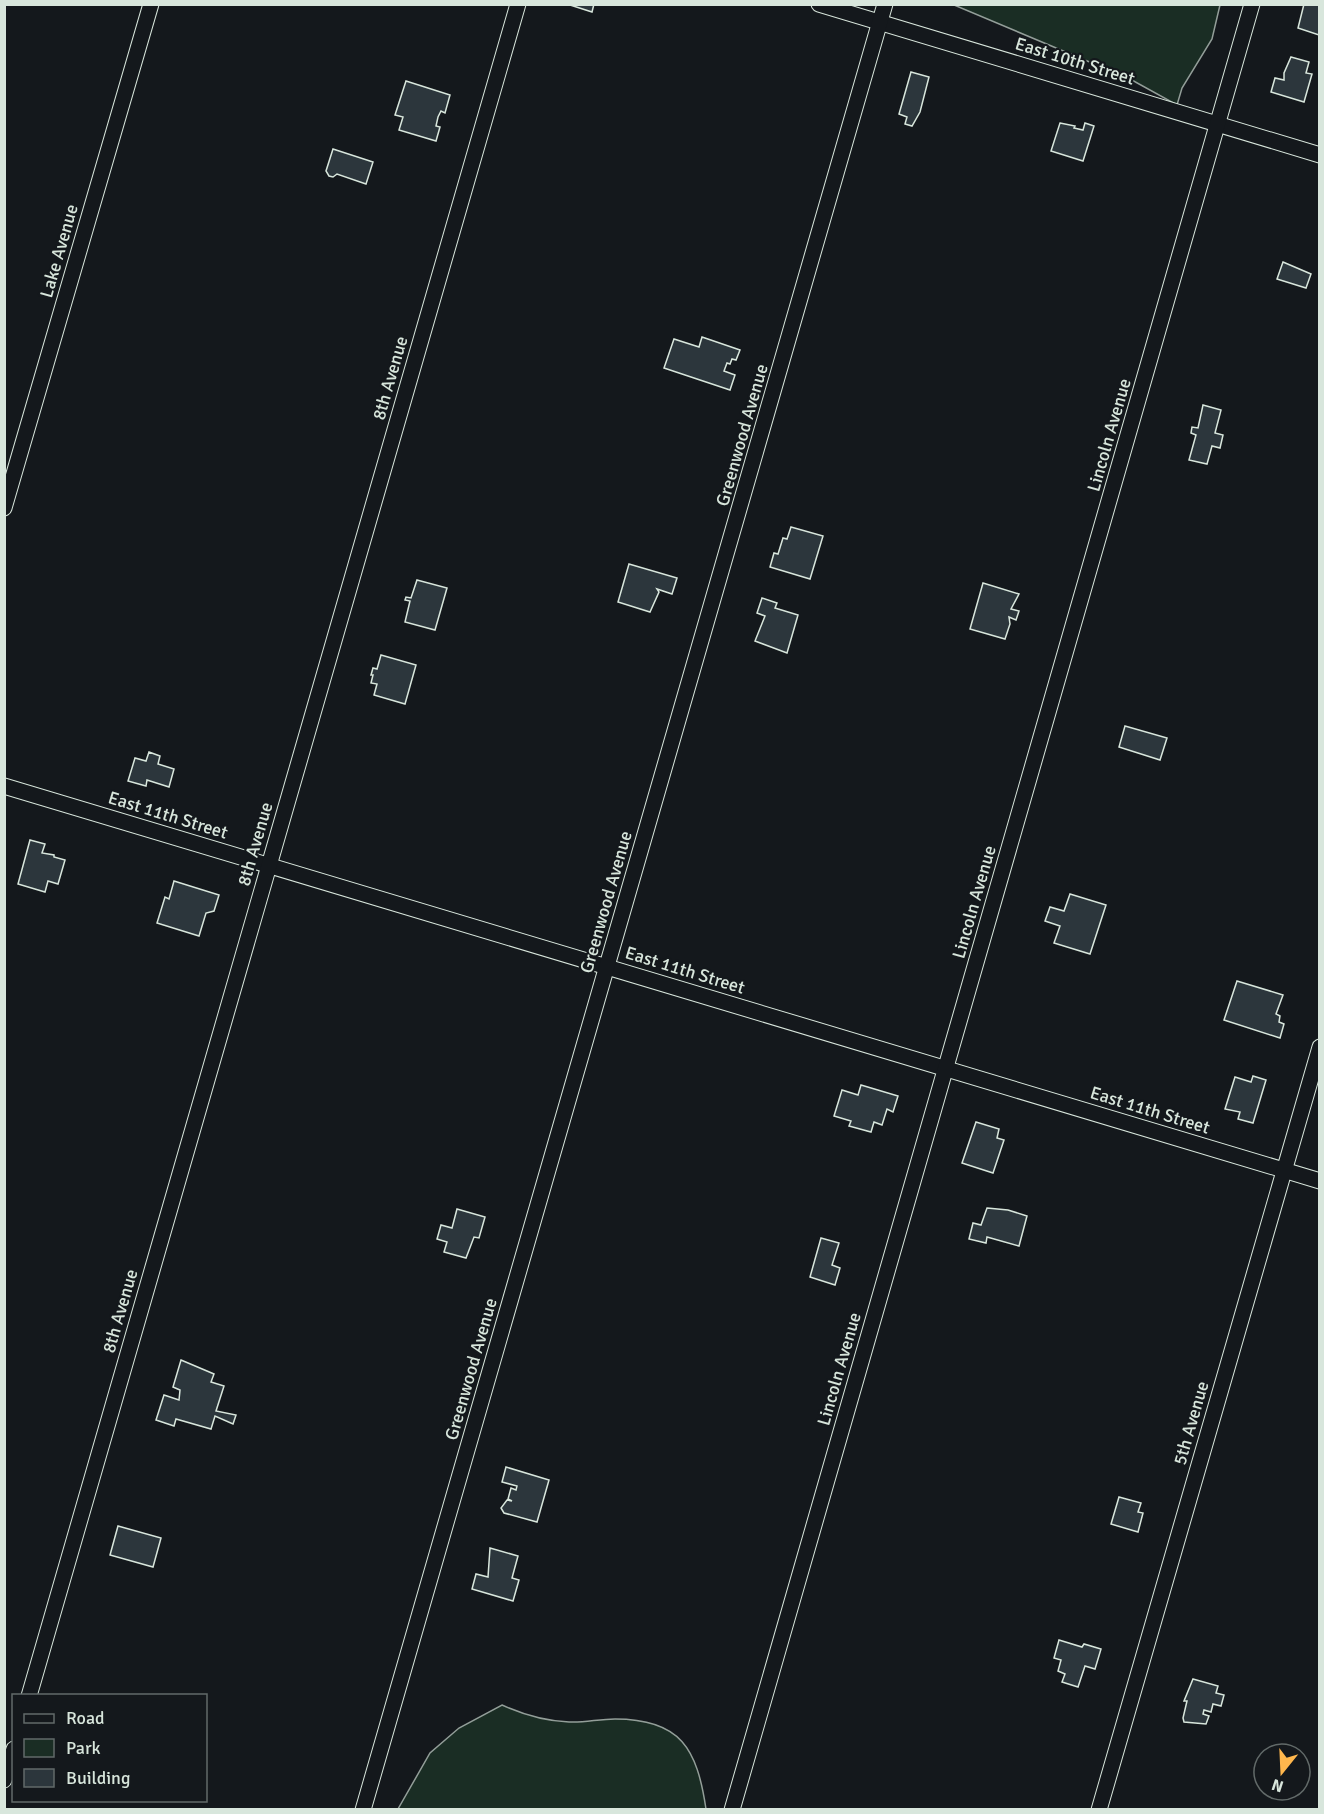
<svg xmlns="http://www.w3.org/2000/svg" width="1324" height="1814" font-family="Signika,sans-serif">
<style>
.green{fill:#1a2d24;stroke:#939e99;stroke-width:1.5}
.building{fill:#2c363c;stroke:#d8e6dc;stroke-width:1.5}
.lines{fill:none;stroke-linecap:round;stroke-linejoin:round}
.street-casing{stroke:#d8e6dc;stroke-width:17}
.street{stroke:#14181c;stroke-width:15}
.labels{text-anchor:middle;dominant-baseline:central;stroke-width:4.5;stroke-linejoin:round;paint-order:stroke}
.street-label{font-size:18px;fill:#d8e6dc;stroke:#14181c}
</style>
<rect width="100%" height="100%" fill="#14181c"/>
<g class="green">
<path d="M954,5L955,4L1220,5L1212,39L1182,88L1177,105L1130,79Z"/>
<path d="M502,1705C524,1715 545,1721 569,1722C584,1723 599,1719 615,1719C681,1719 697,1749 706,1809H398L430,1753L459,1728Z"/>
</g>
<g class="building">
<path d="M567,4H594L592,12Z"/>
<path d="M1320,4L1319,35L1298,28L1304,4Z"/>
<path d="M1291,57L1309,62L1306,73L1312,74L1304,102L1271,92L1275,78L1284,80V73Z"/>
<path d="M911,72L929,77L920,112L912,126L905,124L907,117L899,114Z"/>
<path d="M406,81L450,95L445,113L441,111L438,117L436,126L440,127L436,141L399,130L403,117L395,115Z"/>
<path d="M1060,123L1075,126L1074,128L1083,130L1085,123L1094,126L1083,161L1051,151Z"/>
<path d="M333,149L373,162L366,184L337,174L333,177L329,176L326,171Z"/>
<path d="M1283,262L1311,274L1306,288L1277,279Z"/>
<path d="M702,337L740,350L736,360L732,359L730,364L727,363L724,371L735,375L730,390L664,368L674,339L699,347Z"/>
<path d="M1203,405L1221,410L1215,433L1223,435L1220,448L1212,446L1207,464L1189,460L1196,435L1191,433L1192,427L1198,428Z"/>
<path d="M791,527L823,536L810,579L770,567L774,553L778,554L783,538L787,539Z"/>
<path d="M629,564L677,578L672,594L657,589L659,592L650,612L618,602Z"/>
<path d="M417,580L447,588L435,630L405,622L410,601L405,600L406,597L411,598Z"/>
<path d="M983,583L1019,594L1011,609L1019,611L1016,620L1009,617L1010,624L1005,639L970,629Z"/>
<path d="M762,598L777,603L775,608L798,615L787,653L755,641L765,616L757,613Z"/>
<path d="M381,655L416,665L405,704L374,695L377,684L371,683L373,675H371L373,668L377,669Z"/>
<path d="M1125,726L1167,738L1160,760L1119,747Z"/>
<path d="M149,752L160,756L158,764L174,769L169,787L147,780L146,786L128,781L135,758L146,761Z"/>
<path d="M30,840L45,844L42,853L54,855V857L65,860L58,884L48,881L45,892L18,884Z"/>
<path d="M174,881L219,895L214,911L206,913L199,936L157,923L165,897L169,899Z"/>
<path d="M1070,894L1106,905L1090,954L1054,943L1060,926L1045,921L1050,907L1064,911Z"/>
<path d="M1237,981L1283,995L1276,1014L1280,1016L1279,1022L1284,1024L1280,1038L1224,1020Z"/>
<path d="M1253,1076L1266,1080L1253,1123L1238,1119L1240,1112L1225,1109L1235,1077L1251,1082Z"/>
<path d="M861,1085L898,1096L893,1112L887,1109L882,1125L874,1122L871,1132L849,1126L851,1121L834,1116L842,1090L858,1095Z"/>
<path d="M976,1122L999,1129L997,1138L1004,1140L993,1173L962,1163Z"/>
<path d="M987,1208L1008,1210L1027,1216L1019,1246L987,1237L986,1243L969,1239L973,1223L981,1225Z"/>
<path d="M457,1209L485,1217L479,1238L474,1237L466,1258L444,1252L447,1242L437,1239L441,1225L452,1228Z"/>
<path d="M821,1238L839,1243L832,1265L840,1268L835,1285L810,1277Z"/>
<path d="M181,1360L214,1374L211,1382L224,1386L216,1411L236,1415L233,1424L215,1416L211,1429L176,1419L174,1426L156,1420L164,1395L179,1400L180,1390L173,1387Z"/>
<path d="M506,1467L549,1480L537,1522L504,1513L501,1508L507,1500L512,1501L508,1499L511,1488L516,1490L517,1486L502,1482Z"/>
<path d="M1119,1497L1141,1503L1138,1512L1143,1513L1138,1532L1111,1524Z"/>
<path d="M118,1526L161,1538L153,1567L110,1555Z"/>
<path d="M490,1548L518,1556L512,1578L519,1580L513,1601L472,1589L476,1574L488,1577Z"/>
<path d="M1059,1640L1082,1647L1084,1644L1101,1649L1095,1669L1085,1666L1078,1687L1062,1682L1065,1674L1058,1671L1061,1660L1054,1658Z"/>
<path d="M1193,1679L1218,1686L1216,1693L1224,1695L1221,1706L1213,1704L1211,1712L1204,1710L1203,1714L1209,1716L1206,1724L1184,1722L1183,1718L1187,1701H1184Z"/>
</g>
<g class="lines">
<defs>
<g id="street">
<path d="M819,4L1320,155"/>
<path d="M4,508L151,4"/>
<path d="M4,786L1320,1181"/>
<path d="M29,1696L518,4"/>
<path d="M4,1780L14,1749"/>
<path d="M363,1810L885,4"/>
<path d="M732,1810L1252,4"/>
<path d="M1099,1810L1320,1047"/>
</g>
</defs>
<use href="#street" class="street-casing"/>
<use href="#street" class="street"/>
</g>
<g class="labels">
<g class="street-label">
<text transform="translate(1075 61) rotate(17)">East 10th Street</text>
<text transform="translate(59 251) rotate(-74)">Lake Avenue</text>
<text transform="translate(390 378) rotate(-74)">8th Avenue</text>
<text transform="translate(742 435) rotate(-74)">Greenwood Avenue</text>
<text transform="translate(1109 435) rotate(-74)">Lincoln Avenue</text>
<text transform="translate(168 815) rotate(17)">East 11th Street</text>
<text transform="translate(255 844) rotate(-74)">8th Avenue</text>
<text transform="translate(606 902) rotate(-74)">Greenwood Avenue</text>
<text transform="translate(974 902) rotate(-74)">Lincoln Avenue</text>
<text transform="translate(685 970) rotate(17)">East 11th Street</text>
<text transform="translate(1150 1110) rotate(17)">East 11th Street</text>
<text transform="translate(120 1311) rotate(-74)">8th Avenue</text>
<text transform="translate(471 1369) rotate(-74)">Greenwood Avenue</text>
<text transform="translate(839 1369) rotate(-74)">Lincoln Avenue</text>
<text transform="translate(1191 1423) rotate(-74)">5th Avenue</text>
</g>
</g>
<rect width="1324" height="1814" fill="none" stroke="#d8e6dc" stroke-width="12"/>
<rect x="12" y="1694" width="195" height="108" fill="#14181c" stroke="#626a69" stroke-width="1.5"/>
<rect x="24" y="1714" width="30" height="9" fill="#14181c" stroke="#626a69" stroke-width="1.5"/>
<text x="66" y="1724" font-size="18" fill="#d8e6dc">Road</text>
<rect x="24" y="1739" width="30" height="18" fill="#1a2d24" stroke="#626a69" stroke-width="1.5"/>
<text x="66" y="1754" font-size="18" fill="#d8e6dc">Park</text>
<rect x="24" y="1769" width="30" height="18" fill="#2c363c" stroke="#626a69" stroke-width="1.5"/>
<text x="66" y="1784" font-size="18" fill="#d8e6dc">Building</text>
<g transform="translate(1282 1772) rotate(198)"><circle r="28" fill="#14181c" stroke="#626a69" stroke-width="1.5"/>
<path d="M0-4.5L10 22L0 15L-10 22Z" fill="#ffb74d"/>
<text y="-9" font-size="16" font-weight="bold" text-anchor="middle" fill="#d8e6dc">N</text>
</g>
</svg>
